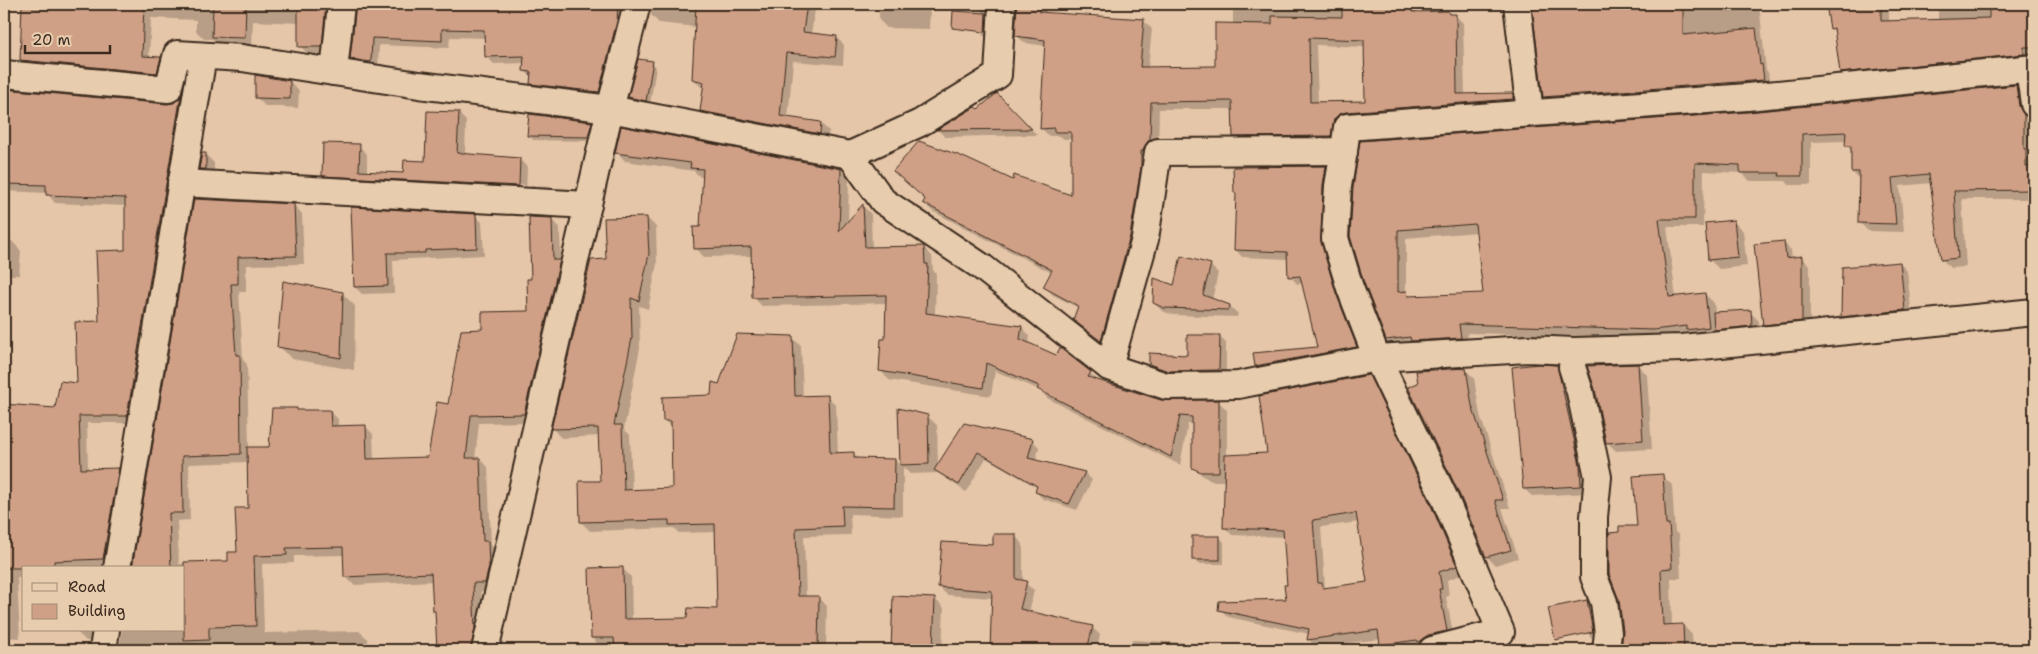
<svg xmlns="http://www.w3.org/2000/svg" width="2038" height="654" font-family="'Shantell Sans',sans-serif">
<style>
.shadow{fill:#0003;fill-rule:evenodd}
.building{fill:#d0a086;stroke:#3b2a1e;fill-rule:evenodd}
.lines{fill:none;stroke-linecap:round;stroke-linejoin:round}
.street-casing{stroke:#3b2a1e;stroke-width:30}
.street{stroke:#e7ccae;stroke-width:26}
</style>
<rect width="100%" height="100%" fill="#e6c6a8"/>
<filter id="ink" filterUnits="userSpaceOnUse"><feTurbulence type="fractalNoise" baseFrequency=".02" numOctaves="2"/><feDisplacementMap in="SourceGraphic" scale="10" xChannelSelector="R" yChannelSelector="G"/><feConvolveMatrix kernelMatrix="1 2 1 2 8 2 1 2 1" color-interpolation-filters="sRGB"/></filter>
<g filter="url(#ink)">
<g class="shadow">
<path d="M23,4H336L329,54H308L300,46V23L253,21L252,46L217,44L212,39H204L196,31V20L151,18L149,58H160L168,66L164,80L29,68L21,60Z"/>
<path d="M357,4H633L607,100L539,91L531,83L532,78L525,71V63L494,64L486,56L485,38L450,37L449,48L379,45L378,70L360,67L352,59Z"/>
<path d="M652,4H816L811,35L836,37L844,45L843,65L793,61L788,119L820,123L829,131L827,141L709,119L701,111L705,87H701L693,79L696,27L659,23L651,15Z"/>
<path d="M879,4H930L929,29L887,28L879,20Z"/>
<path d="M982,4H993L989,38L985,37L981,33Z"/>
<path d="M1018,4H1044L1046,7V13L1144,21L1152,29L1148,68L1216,67L1233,25V4H1419V13H1448L1450,15H1455L1463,23L1465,95L1512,94L1520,103L1354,120L1338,144H1242L1234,136L1233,109H1159L1158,148L1109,348L1075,320L1079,308L1053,295L1045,287L1052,273L932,211L924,203L1013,182L1073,197V139H1064L1060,136H1049L1041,128L1046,46L1025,43L1016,35ZM1316,45L1365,47L1366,103H1318Z"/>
<path d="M1555,4H1759L1766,70L1768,72L1770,87L1551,103L1544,97Z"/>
<path d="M1827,4H1889V22L1938,21V4H2034V62L1850,81L1841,72L1836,33L1831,28Z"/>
<path d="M652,62L656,67L650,104L634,101L630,97Z"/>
<path d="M290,82L299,91L298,108L265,106L256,97Z"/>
<path d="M2016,86L2024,95L2030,119L2034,120V199H1962L1966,267L1950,268L1942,259L1932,183L1900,186L1904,232L1868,231L1859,222L1860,180L1852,172V151L1846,145L1847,141L1811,142V185H1789L1786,181H1750L1742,173L1704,171L1703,227H1667L1676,298L1705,294L1714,303L1715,313L1750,312L1759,321L1760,334L1724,338L1717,331V336L1663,338L1467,333L1469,346L1396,349L1387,340L1351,236L1748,113ZM1478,232L1484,295L1411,297L1406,292V238Z"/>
<path d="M4,90L167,105L175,104L181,97L189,105L135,423H87L88,470L118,469L126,477L111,568H24V577H17L20,638L4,637V405L56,409L78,384L127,251L126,206L55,203L47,193L4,191Z"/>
<path d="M997,95L1037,135L945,137L939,131L975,108L978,111Z"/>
<path d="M458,113L466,121L465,155L519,159L527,167L526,194L331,183L323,175L359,146L367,154V173L404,174L427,162ZM411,179L525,185V188L411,182Z"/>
<path d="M591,123L595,127L592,141L533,140L529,135Z"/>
<path d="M617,152L841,170L849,179L848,223L863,206L871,214L872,248L923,247L932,256L933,270L936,274L935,315L1022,327L1030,336L1029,344L1090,373L1098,381L1161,401L1219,402L1227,410V456L1268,455L1368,376L1376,384L1438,512L1464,574L1447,580L1449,596L1446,597L1454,638L1427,650H1382L1381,639L1316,647L1308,639L1309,634L1228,617L1220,609L1287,600L1288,586L1285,537L1232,535L1224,527L1226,481H1211L1203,476L1194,467V424H1188L1180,465L1047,398L1040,390L995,371L991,396L889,380L881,371L886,340L887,303L762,306L754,298L752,256L704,257L696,248L701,228L704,177H700L694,171L625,161ZM1359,522L1369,583L1327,589L1325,587L1321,527Z"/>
<path d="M205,154L214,163V178L210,177L201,169Z"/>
<path d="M1326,167L1333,175L1363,354L1264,373L1256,366L1255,354L1318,348L1303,283L1297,284L1290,276L1288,259L1242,257L1235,249L1237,195L1235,192Z"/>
<path d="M530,186L550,187L555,192L534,191Z"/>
<path d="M195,200L294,205L302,214L304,264L246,265V292H239L243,360L247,364L249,448L270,449L296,409L299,411H330L338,419V427L365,426L373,434L374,460L429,459L449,406L484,331L529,312L533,280L551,219L560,228L561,263L567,270L532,422L479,423L475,459H480L488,467L491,545L496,551L493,591H481L482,637L479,650H438L437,613L434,610L433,581L354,585L345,576V555L294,556V563L262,564L264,633L359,631L368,639V650H119L122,630H184V568H134ZM248,462L250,509L238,553L230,562L179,564L177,521L190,520L189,464Z"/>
<path d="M353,209L475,215L482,222L484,255L393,260L394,293L362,294L355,287Z"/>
<path d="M647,218L656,227L657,264L648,309L639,306L640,348L624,429L630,435L632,491L674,489L672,428L664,420L713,396L720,385L792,337L801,346L803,397H828L836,405L838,454L853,453L859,459L895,460L901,467L899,409L927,416L937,425L938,466L965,424L1032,440L1039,447L1036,461L1085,473L1092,480L1077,510L1043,499L1036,492L1038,488L986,458L966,492L938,473L910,474L903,467V516L850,514L851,535L804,536L806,597L818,598L827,606L826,650H616V647H601L592,638L622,568L631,577L632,620L688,619L719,611L716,532L679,533L674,528L590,531L581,522L601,482L600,436L561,438L553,429L592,261H607Z"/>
<path d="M1734,222L1743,231L1747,266L1719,269L1710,260Z"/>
<path d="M4,240L12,241L21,251L19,275H4Z"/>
<path d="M1783,242L1791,250L1792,259L1802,258L1810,266V328L1772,332L1764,324Z"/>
<path d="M1900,263L1907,271L1912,318L1850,324L1842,316Z"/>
<path d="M1210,265L1218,273L1212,300L1230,306L1238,314L1237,317L1173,315L1162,311L1154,303L1175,287Z"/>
<path d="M342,293L355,306L354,370L292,359L279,346Z"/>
<path d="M1219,336L1226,343V376L1176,377L1157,371L1150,364L1189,356Z"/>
<path d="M1638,365L1647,375L1652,449L1616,451L1607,442Z"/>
<path d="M1557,367L1564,374L1588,493L1532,496L1524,489Z"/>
<path d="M1465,369L1474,378L1480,415L1510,508H1502L1518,558L1495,565L1487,557Z"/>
<path d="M1662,476L1672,485L1675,532L1679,535L1681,578H1671L1672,626L1683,625L1692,635L1693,650H1622L1624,631L1621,533L1639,527Z"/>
<path d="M1015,536L1023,544V582L1034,590L1029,613L1092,627L1100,635L1097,650H991L993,598L947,595L939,587L994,547Z"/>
<path d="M1220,538L1224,542V564H1198L1194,560Z"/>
<path d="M895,598L935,599L944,608L942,650H892Z"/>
<path d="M1587,603L1595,611L1596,642L1587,633Z"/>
<path d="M78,630H102L98,642L86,641L78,633Z"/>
<path d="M1132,640L1205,644L1211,650H1131Z"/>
</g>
<g class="building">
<path d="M22,4H144L142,56L161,57L157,73L20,60Z"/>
<path d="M213,4H246L245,38L212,37Z"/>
<path d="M298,4H326L322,47H298Z"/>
<path d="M356,4H618L617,21L599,92L530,84L531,72L523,71L524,56L485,57L484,30L442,29V41L372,38L371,62L350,59Z"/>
<path d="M696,4H807L803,32L837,36L835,57L786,53L780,116L821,122L820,134L700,111L704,82L692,79Z"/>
<path d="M1017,4H1039V12L1144,19L1140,67L1215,66V23L1272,24V16L1342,17V4H1412V12L1448,11L1449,14H1456L1457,94L1513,93V99L1346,112L1339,114L1334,119L1331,136L1233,137L1232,101L1151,102L1150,139L1146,144L1143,151H1141V167L1130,236L1101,341L1073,320L1078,306L1043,287L1052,270L923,203L925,199L893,171L919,141L961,156L1013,180L1014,175L1071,195V132H1054V128L1040,129L1045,40L1015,36ZM1309,38L1364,40L1365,101L1310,102Z"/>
<path d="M1554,4H1683V35L1756,28L1760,65L1762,64L1764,80L1543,97L1532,7L1554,5Z"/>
<path d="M1826,4H1881V21L1989,18V4H2034V47H2024V54L1840,73L1834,28L1830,29Z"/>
<path d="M953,11L986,13L985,32L952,28Z"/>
<path d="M638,59L653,61L646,101L628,97Z"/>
<path d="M255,75L290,81V99L255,98Z"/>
<path d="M2016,85L2019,106L2024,115V149H2026V167H2034V190L1954,191L1958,258L1941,260L1929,174L1892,178L1896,224L1858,223L1859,172H1851V146H1845L1846,132L1802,134V176H1779L1780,173H1740V165L1695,163V219H1659L1669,297L1705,293L1709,327L1686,330V326L1653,330L1459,324L1461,338L1411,341L1410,337L1386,340L1364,283L1350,236L1353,188L1360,141L1748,112ZM1475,224L1483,293L1408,296L1407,291L1398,292V230Z"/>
<path d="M4,89L167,104L174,103L181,95L127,416H79L81,469L119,468L103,559L54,561V568H4V404L55,408L60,381L77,383L75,322L99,321L96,251L125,250V198L46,195V185L4,184Z"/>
<path d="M997,93L1032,129L937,130L975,107L978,109Z"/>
<path d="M427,111L459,112L457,153L520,158L519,186L322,176L323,143L360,144L359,171L403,173L404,160L425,161Z"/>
<path d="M529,114L592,122L588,137L527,136Z"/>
<path d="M621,126L841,169L839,231L863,204L865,247L924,246L925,264H928L926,313L1022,326L1020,339L1056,355L1060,348L1091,372L1088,377L1161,400H1219V472H1201L1192,468V417L1180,416L1171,457L1037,389L1039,386L986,363L983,388L879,371L881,339H885L886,295L752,298L751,247L694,249L693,227H700L703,169L690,168L691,163L615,153Z"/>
<path d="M202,153H206V169H199Z"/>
<path d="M1326,166L1323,185L1321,242L1336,293L1357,347L1255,366L1253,353L1317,347L1300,276L1288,277L1287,252L1234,250L1236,193H1234L1233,167Z"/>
<path d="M194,199L294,204L296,256L238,257V284H231L236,355H240L241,454L182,456L183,513H169L171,568H132Z"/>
<path d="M351,207L476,214L477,248L425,250V253H387L388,286L354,287Z"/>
<path d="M529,217L552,218L553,260H560L524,414L471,415L466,458H480L483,541H488L489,567L485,583H473L475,629L470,650H437L435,611H433L431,573L344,577L343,547L286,548L287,555L254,556L256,626L209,627V640L184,641V562L228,561V552H237L235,508H248L247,447H269L272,408H297V410H330L331,426L366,425L367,459L428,457L437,402L448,404L461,330L482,329V312L528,311L527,279H531Z"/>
<path d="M647,217L649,254L639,301L631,298L632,338L614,425H622L624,490L672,488L671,421H663L662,397L711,395L712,382L719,384L737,334L793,336L795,396L828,395L830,453L854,452V458L895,459L894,507L842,506L843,526L796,528L798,596H819L818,650H686V645L640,646V650H615L614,638H591L589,568L623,567L624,619L687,618L688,608L717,609L715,524L669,525V520L580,522L579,481H600L598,428L551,429L591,260L606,259L604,218Z"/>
<path d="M1734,220L1738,257L1708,260L1705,223Z"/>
<path d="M1784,241L1786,258L1802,256V321L1763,325L1754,244Z"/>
<path d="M1181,256L1211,264L1203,295L1230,305L1229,310L1164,308L1153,303L1154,278L1174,285Z"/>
<path d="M1900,262L1905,310L1841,317L1842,267Z"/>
<path d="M283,281L343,292L341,358L277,347Z"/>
<path d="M1751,310L1752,326L1714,330L1713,312Z"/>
<path d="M1187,335H1220L1219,370L1168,371L1149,364V353L1187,355Z"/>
<path d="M1538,364L1557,365L1580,465L1581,486L1523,489L1512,367Z"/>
<path d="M1638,364L1643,440L1606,443L1595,389L1587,366Z"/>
<path d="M1466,368L1472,406L1503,500H1495L1511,550L1486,557L1458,491L1408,387L1418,383L1416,371Z"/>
<path d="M1369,375L1430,503L1457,566L1439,572L1442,589H1439L1447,631L1428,635L1418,642L1417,640L1380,645L1378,630L1307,640L1309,629L1218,610L1219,601L1286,599L1284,585H1287L1283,530L1223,528L1225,455L1267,453L1259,396ZM1356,513L1367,582L1323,588L1322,583H1318L1313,520Z"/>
<path d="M898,408L928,415L929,464L900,465Z"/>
<path d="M964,423L1033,439L1028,458L1085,472L1069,504L1035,492L1037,486L978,452L959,485L934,470Z"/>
<path d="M1663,474L1666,524H1669L1672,568L1661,569L1663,625L1683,624L1684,650H1621L1623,631L1619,600L1609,574V533L1619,532V526H1637L1633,476Z"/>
<path d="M993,534H1016V579L1027,581L1020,609L1093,626L1087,650H990L992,591L938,587L942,542L993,545Z"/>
<rect x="1192" y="536" width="28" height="24"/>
<path d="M893,596L935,598L933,650H891Z"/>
<path d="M1587,600L1593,632L1555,640L1548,608Z"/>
</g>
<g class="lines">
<defs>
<g id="street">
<path d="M637,4L610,109L850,155L920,123L998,75L1002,4"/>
<path d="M1517,4L1530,113"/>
<path d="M2029,69L2034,104"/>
<path d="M334,72L341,4"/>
<path d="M4,74L168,89L177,54L242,58L419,85L610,109L485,650"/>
<path d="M1344,151L1338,186L1335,238L1350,288L1377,358L1444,497L1501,632L1432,650"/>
<path d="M850,155L883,201L982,267L1109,367L1166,386L1238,385L1377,358L1528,349L1574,351L1682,348L2034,312"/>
<path d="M181,183L588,205"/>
<path d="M1574,351L1572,367L1580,392L1598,477L1594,517V577L1604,602L1608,633L1606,650"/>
<path d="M1109,367L1145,239L1158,152L1344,151L1347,127L1747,97L2034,68"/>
<path d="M117,568L203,56"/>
<path d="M103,650L106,630"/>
</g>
</defs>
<use href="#street" class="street-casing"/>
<use href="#street" class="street"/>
</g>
</g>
<rect width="2038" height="654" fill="none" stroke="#e7ccae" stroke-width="20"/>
<rect x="10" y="10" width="2018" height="634" fill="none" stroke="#3b2a1e" stroke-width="2" filter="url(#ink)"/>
<rect x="22" y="566" width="162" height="65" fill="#e7ccae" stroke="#a28b74"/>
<rect x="32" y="583" width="25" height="8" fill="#e7ccae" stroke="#a28b74"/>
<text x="68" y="592" font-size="15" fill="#3b2a1e">Road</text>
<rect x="32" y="604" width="25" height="15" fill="#d0a086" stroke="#a28b74"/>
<text x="68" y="616" font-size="15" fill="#3b2a1e">Building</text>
<path d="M25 45v8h85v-8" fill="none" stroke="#3b2a1e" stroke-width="2.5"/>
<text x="32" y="45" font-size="15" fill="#3b2a1e" stroke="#e7ccae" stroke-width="4" paint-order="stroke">20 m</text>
</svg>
